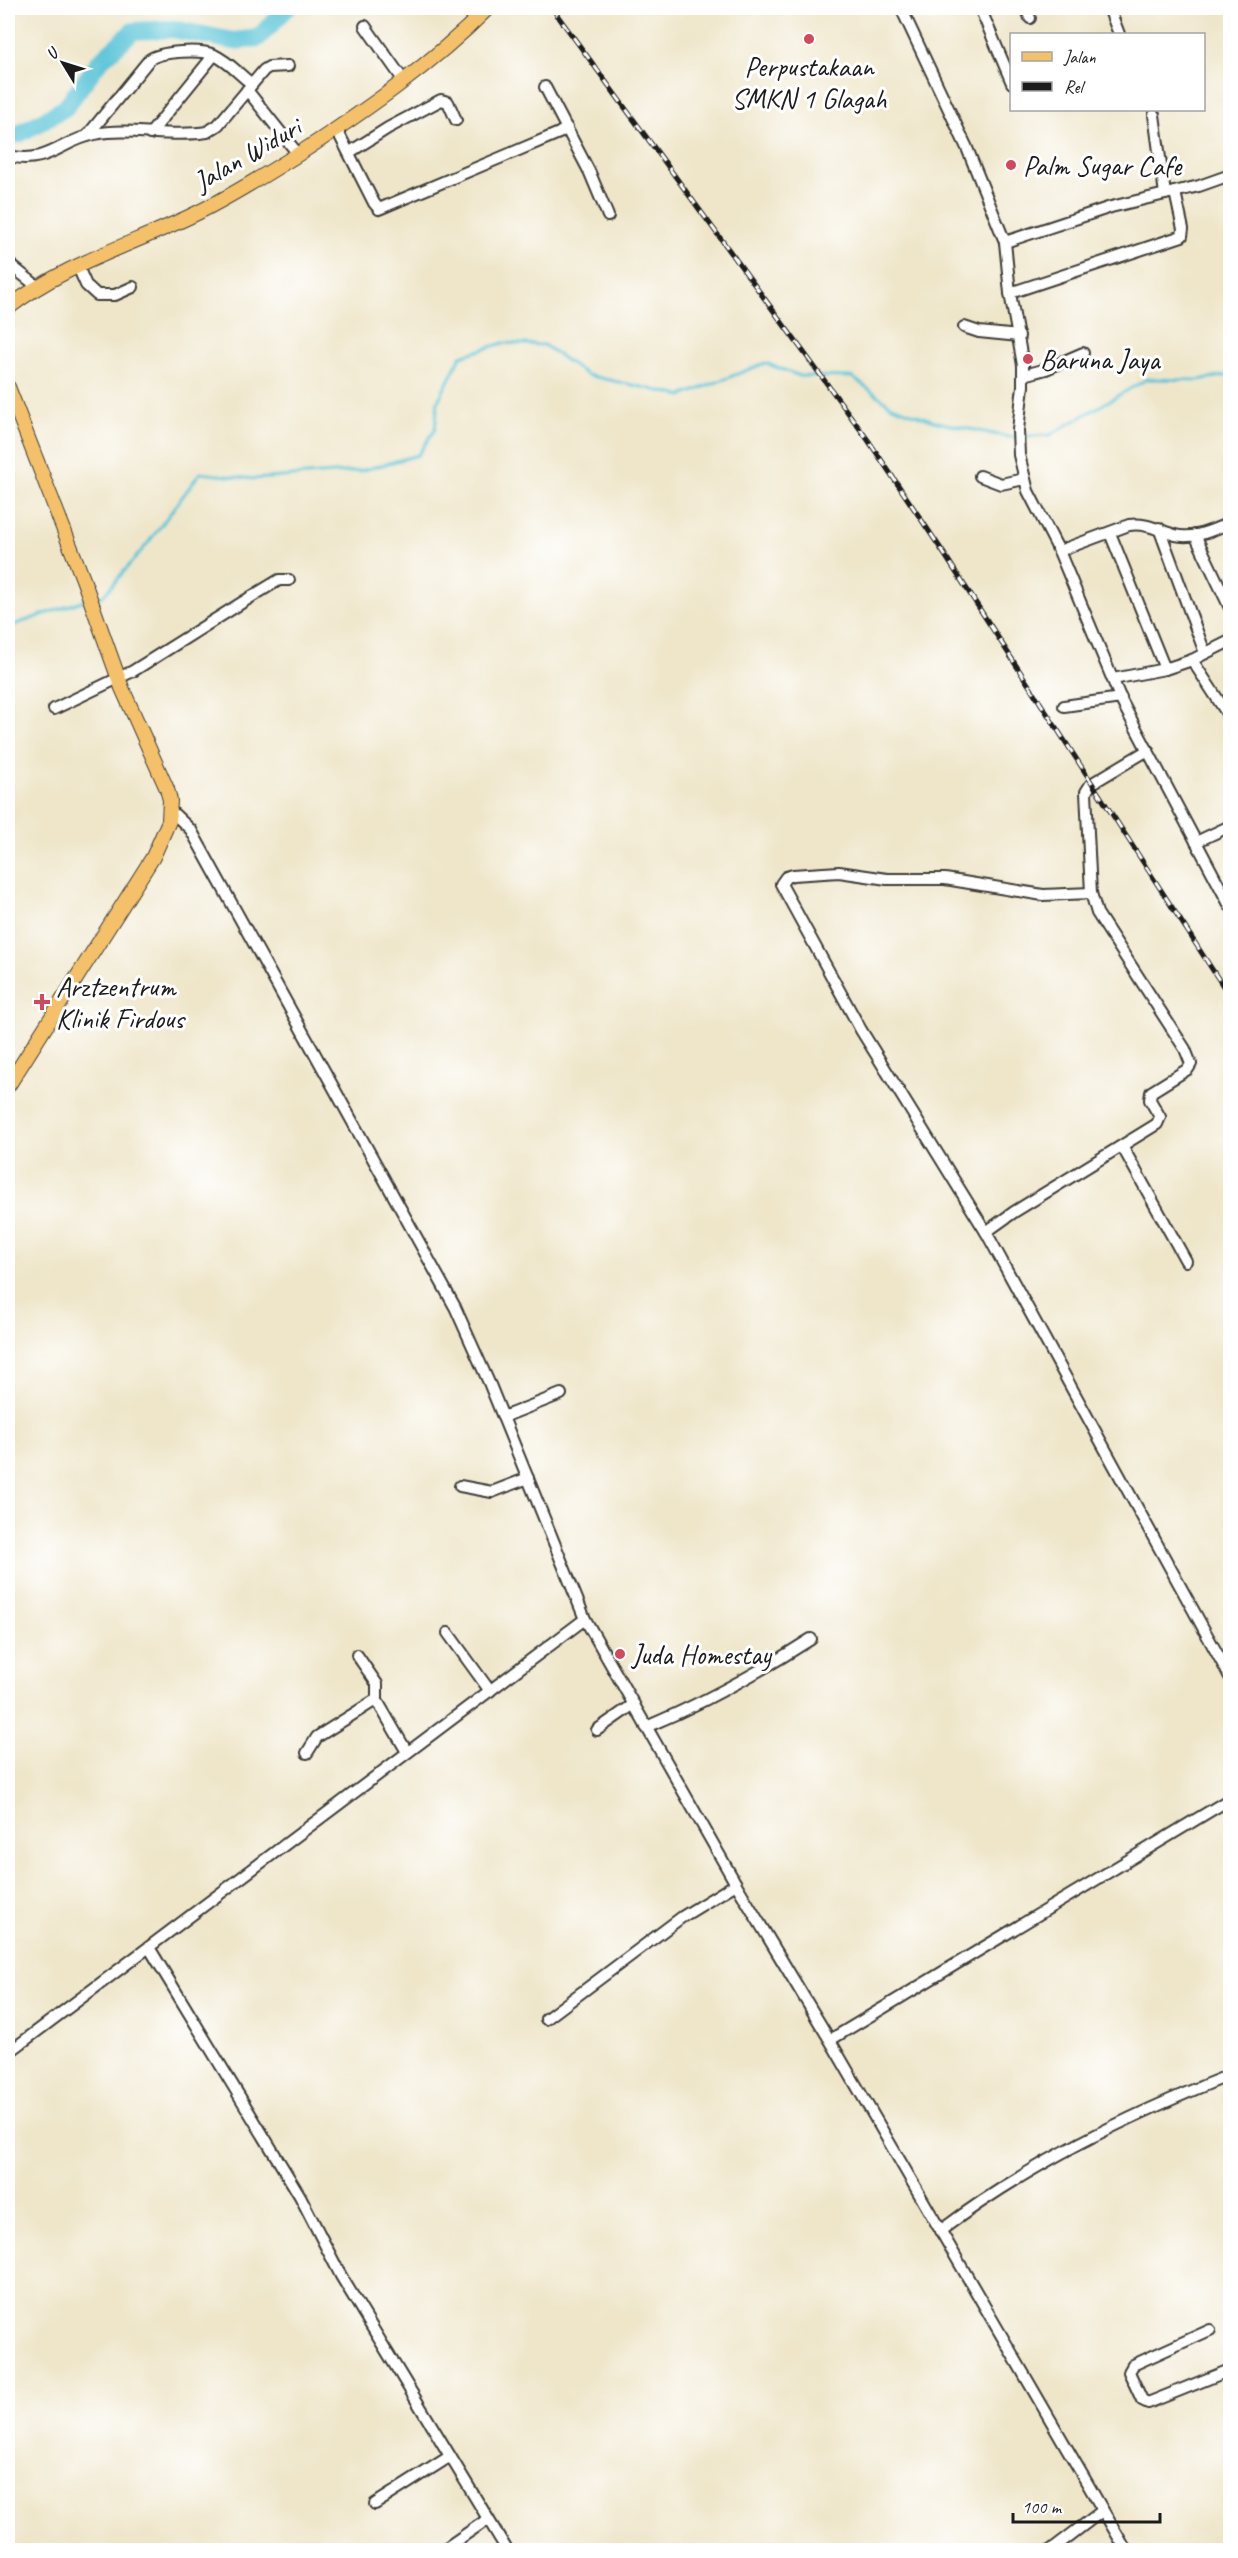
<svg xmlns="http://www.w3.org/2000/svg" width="1238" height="2558" font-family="Caveat,sans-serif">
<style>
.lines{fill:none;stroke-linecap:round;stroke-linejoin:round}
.stream{stroke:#5cc5d8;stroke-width:3}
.river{stroke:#5cc5d8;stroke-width:18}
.minor-casing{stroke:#3c3a36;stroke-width:14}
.major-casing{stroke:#3c3a36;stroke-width:16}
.minor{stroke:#fff;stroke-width:10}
.major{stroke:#f4c16a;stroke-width:14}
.rail-casing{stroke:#1c1c1c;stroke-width:5}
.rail{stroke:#fff;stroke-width:3;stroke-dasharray:9;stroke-linecap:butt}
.poi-dot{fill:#d1495b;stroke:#fff;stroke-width:2}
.labels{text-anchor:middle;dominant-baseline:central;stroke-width:6;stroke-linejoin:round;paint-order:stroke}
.poi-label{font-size:28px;fill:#1c1c1c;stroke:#fff;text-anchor:start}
.street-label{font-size:28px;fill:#1c1c1c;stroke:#fff}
</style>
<rect width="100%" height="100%" fill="#fff"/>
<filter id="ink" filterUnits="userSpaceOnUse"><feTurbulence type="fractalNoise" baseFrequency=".0167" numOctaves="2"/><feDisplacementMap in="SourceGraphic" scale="12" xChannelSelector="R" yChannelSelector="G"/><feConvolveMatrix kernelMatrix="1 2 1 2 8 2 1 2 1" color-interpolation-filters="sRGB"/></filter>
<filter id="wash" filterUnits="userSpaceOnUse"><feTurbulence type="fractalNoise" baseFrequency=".008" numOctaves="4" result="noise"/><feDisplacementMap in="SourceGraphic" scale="24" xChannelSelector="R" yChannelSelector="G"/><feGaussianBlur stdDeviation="1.35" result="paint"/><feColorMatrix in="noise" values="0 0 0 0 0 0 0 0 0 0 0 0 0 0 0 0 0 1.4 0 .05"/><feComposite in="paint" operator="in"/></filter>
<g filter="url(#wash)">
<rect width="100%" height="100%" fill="#efe6ca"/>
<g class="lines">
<g class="stream">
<path d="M95,598L103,596L148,543L200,473L254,479L360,471L418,455L435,429L438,401L461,356L503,343L544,345L587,375L682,396L765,363L800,376L852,377L892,406L937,422L1008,437L1050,435L1147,379L1198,380L1230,375"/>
<path d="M8,627L85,600"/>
</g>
<path class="river" d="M8,136L19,134L65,108L99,62L133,31L173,29L234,41L258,38L287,8"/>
</g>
</g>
<g filter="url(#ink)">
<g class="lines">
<defs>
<g id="minor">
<path d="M901,8L967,148L1005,242L1010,293L1023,365V386L1018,430L1019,455L1028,491L1059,551L1122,702L1230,906"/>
<path d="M980,8L1012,83"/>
<path d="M1026,8L1030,18"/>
<path d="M1109,8L1119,34"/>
<path d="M365,26L404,81"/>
<path d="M545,87L590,173L608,216"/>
<path d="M247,90L298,154"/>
<path d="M1154,115L1165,194"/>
<path d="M337,130L374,203L379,209L559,133L567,128"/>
<path d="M150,134L214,55"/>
<path d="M87,136L149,60C160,51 201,49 214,55C228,61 240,75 252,84"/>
<path d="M350,152L388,128L441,100L448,102L456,120"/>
<path d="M8,156C49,165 60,141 95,134C129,127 171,138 207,132L218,125L264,70L269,67L288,66"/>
<path d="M1005,242L1111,207L1199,186L1230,175"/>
<path d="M8,263L38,287"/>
<path d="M78,267L86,285L97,295H115L133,287"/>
<path d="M1010,293L1182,236L1183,229L1175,192"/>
<path d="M964,327L979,332L1019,336"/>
<path d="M1024,375L1046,369L1083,353"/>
<path d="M980,476L1001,484L1024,479"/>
<path d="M1159,528L1205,653"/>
<path d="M1110,533L1165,669"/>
<path d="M1195,535L1230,608"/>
<path d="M1059,551L1129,525C1146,522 1160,531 1175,535C1194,540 1214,529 1230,523"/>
<path d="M1192,660L1230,718"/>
<path d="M1113,679L1165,669L1192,660L1230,641"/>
<path d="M1064,706L1121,698"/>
<path d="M54,709L133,671L251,597L279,580H289"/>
<path d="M170,810L191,830L455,1307L490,1385L585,1619L736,1884L831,2042L1126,2550"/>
<path d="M1196,842L1230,826"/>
<path d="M1091,893L1043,895L945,879H887L839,872L793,875L786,877L781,884L861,1030L986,1232L1230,1677"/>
<path d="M1122,1146L1186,1261"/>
<path d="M986,1232L1014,1212L1157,1124L1160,1117L1150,1100L1151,1092L1188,1069L1191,1064L1185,1049L1097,913L1091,893L1086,792L1091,784L1148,750"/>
<path d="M503,1417L561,1394"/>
<path d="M460,1486L492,1492L528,1478"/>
<path d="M448,1633L490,1691"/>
<path d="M357,1655L377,1684V1702"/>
<path d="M646,1727C704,1703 758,1673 811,1639"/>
<path d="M597,1730L634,1704"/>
<path d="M307,1753L317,1737L374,1701L379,1704L407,1752"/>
<path d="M150,1949L300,2196L341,2276L507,2550"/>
<path d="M546,2019L682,1917L736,1884"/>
<path d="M830,2040L1230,1799"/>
<path d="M8,2053L585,1619"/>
<path d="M940,2231C1029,2164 1127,2116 1230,2075"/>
<path d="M1210,2330L1133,2365L1129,2372L1142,2400L1148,2403L1230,2370"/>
<path d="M375,2504L449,2457"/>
<path d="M443,2550L488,2519"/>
<path d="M1051,2550L1102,2511"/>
</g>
<g id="major">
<path d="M8,308C64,264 135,244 199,212C233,195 265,175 297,155C365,111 431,65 488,8"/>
<path d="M8,387L83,579L122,688L167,789L170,800L169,821L153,857L8,1086"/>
</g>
</defs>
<use href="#minor" class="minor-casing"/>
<use href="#major" class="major-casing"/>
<use href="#minor" class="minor"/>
<use href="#major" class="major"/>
<defs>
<path id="rail" d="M552,8L868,440L941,549L1230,997"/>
</defs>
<use href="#rail" class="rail-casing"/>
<use href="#rail" class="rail"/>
</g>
</g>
<g class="poi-dot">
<circle cx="809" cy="39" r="6"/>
<circle cx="1011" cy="165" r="6"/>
<circle cx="1028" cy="359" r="6"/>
<path d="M39 993h6v6h6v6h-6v6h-6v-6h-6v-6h6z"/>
<circle cx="620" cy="1654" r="6"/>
</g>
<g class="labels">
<g class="poi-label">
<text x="809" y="66" text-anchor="middle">Perpustakaan<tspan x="809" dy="32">SMKN 1 Glagah</tspan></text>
<text x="1023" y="165">Palm Sugar Cafe</text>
<text x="1040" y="359">Baruna Jaya</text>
<text x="56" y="986">Arztzentrum<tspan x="56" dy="32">Klinik Firdous</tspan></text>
<text x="632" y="1654">Juda Homestay</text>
</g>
<g class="street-label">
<text transform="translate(247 154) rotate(-30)">Jalan Widuri</text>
</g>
</g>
<rect width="1238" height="2558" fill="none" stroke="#fff" stroke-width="30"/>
<rect x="1010" y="33" width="195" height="78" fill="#ffffff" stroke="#a4a4a4" stroke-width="1.5"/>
<rect x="1022" y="52" width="30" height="9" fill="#f4c16a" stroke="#a4a4a4" stroke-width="1.5"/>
<text x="1064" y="63" font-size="18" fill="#1c1c1c">Jalan</text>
<rect x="1022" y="82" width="30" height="9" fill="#1c1c1c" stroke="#a4a4a4" stroke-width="1.5"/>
<text x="1064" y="93" font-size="18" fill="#1c1c1c">Rel</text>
<g transform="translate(63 63) rotate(308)" stroke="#ffffff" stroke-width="4.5" paint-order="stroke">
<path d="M0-4.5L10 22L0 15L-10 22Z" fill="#1c1c1c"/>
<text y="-9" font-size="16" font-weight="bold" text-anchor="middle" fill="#1c1c1c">U</text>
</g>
<path d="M1013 2513v9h147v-9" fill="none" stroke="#1c1c1c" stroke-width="3"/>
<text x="1022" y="2513" font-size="18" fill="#1c1c1c" stroke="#ffffff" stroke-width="4.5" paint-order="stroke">100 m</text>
</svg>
